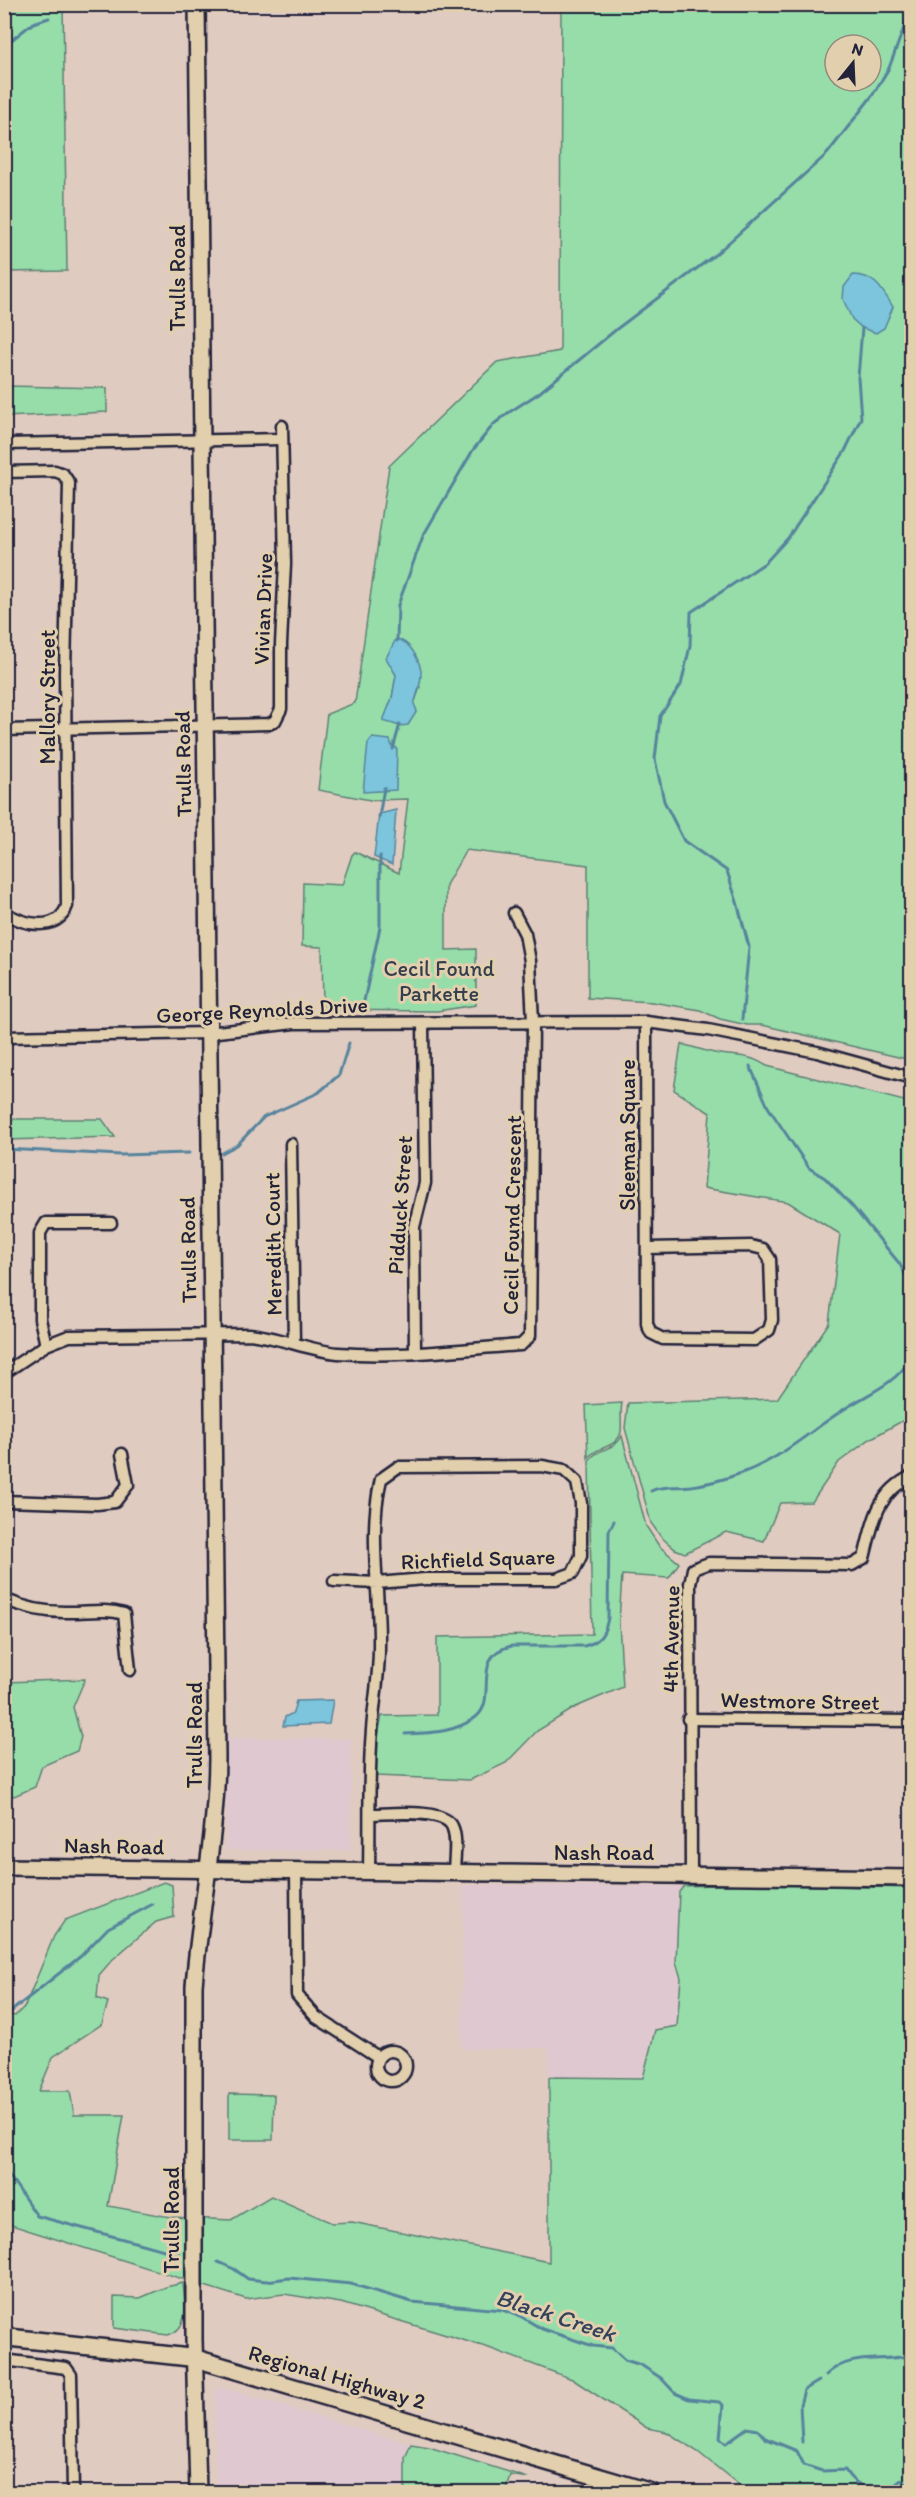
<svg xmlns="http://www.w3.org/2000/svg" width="916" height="2497" font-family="Itim,sans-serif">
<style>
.built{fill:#dfc8cf}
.green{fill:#97ddaa;stroke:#5c8072;stroke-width:1.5;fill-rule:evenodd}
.water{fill:#7bc5dc;stroke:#57849c;stroke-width:1.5}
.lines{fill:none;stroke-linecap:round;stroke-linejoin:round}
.stream{stroke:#57849c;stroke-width:3}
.street-casing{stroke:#22223b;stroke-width:15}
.secondary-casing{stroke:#22223b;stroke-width:20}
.primary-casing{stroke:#22223b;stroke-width:21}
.street{stroke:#e2cfad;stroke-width:10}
.secondary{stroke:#e2cfad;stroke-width:15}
.primary{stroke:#e2cfad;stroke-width:16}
.labels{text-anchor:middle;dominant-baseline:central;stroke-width:6;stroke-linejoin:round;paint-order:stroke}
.street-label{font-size:22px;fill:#22223b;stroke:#e2cfad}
.park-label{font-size:22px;fill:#343e4c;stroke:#e2cfad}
.water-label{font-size:24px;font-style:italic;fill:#34435b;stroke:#e2cfad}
</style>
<rect width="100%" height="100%" fill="#e0cbc1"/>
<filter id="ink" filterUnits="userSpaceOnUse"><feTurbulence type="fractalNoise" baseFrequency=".0167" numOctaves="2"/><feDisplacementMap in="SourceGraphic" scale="12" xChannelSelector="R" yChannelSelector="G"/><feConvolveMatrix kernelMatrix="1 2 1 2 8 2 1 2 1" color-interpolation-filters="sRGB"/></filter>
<g filter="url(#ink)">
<g class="built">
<path d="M226,1738L351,1739V1850H226Z"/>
<path d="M463,1885L684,1886L679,1892L676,1962L681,1978L677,2026L655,2030L643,2078L549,2077L548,2048L462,2049Z"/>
<path d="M911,1901V2066L908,2046Z"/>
<path d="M222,2388L411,2444L405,2458V2492H216L215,2390Z"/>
</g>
<g class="green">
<path d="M4,5H63L67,271L5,272Z"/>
<path d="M561,5H911V1060L762,1025H747L720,1019L700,1010L652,1002L588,998V865L466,850L446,885V950L476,949V1005L437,1011L323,1010L322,947L302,946L303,883L342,885L352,855L355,852L399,873L408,799L370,800L318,790L327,714L355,703L389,466L497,362L560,351ZM835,45H871V81H835ZM396,675L420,687L414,704L384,721L392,698Z"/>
<path d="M5,386L107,388V412L5,417Z"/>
<path d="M681,1044C694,1047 707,1052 720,1054C741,1057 747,1054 767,1066L912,1103L911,1416L870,1439L839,1462L812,1502L780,1503L764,1541L726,1532L685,1553L675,1549L661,1537L651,1523L625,1428L628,1403L777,1399L829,1323L840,1234L788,1202L704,1188L710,1113L674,1090Z"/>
<path d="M4,1119H102L115,1137L5,1140Z"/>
<path d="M622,1403C620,1413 622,1423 621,1432C617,1449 596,1446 588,1458L586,1405Z"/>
<path d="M622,1436L646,1526L659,1546L679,1563L669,1578L622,1575L619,1622L623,1687L576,1707L537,1731L506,1763L470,1780L376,1776L377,1740L382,1716L437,1715V1637L592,1634L589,1461C596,1448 615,1451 622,1436Z"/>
<path d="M85,1679L73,1707L81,1737L77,1751L42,1766L35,1787L14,1796L5,1793L4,1696L7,1682Z"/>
<path d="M164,1882L172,1885L174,1917L156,1922L112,1960L99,1975L97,1998L108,2002L102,2024L53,2057L39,2091H70L74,2115H124L108,2206L170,2217L231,2220L271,2196L332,2223L352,2222L549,2262V2077L643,2078L655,2030L677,2026L681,1978L676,1962L679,1892L684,1886L749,1884L911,1888L908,2046L912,2066L911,2492H748L698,2452L667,2432L647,2428L572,2379L489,2348L341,2303L284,2294L246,2299L5,2223V2014L15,2016L25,2006L54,1936L65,1920Z"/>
<path d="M229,2094L274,2095L273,2140H229Z"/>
<path d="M183,2283C184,2301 191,2329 168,2335L114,2328V2297L140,2298L166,2287Z"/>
<path d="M411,2444L429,2447L528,2478L510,2475L505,2492H405V2458Z"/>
</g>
<g class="water">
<path d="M853,275C875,275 882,289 893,307L884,328L876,333L862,328L852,319L843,299L844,287Z"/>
<path d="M396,639C410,641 419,659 421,671C422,683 417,694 414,704L417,711L408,725L400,726L383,721L392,698L396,675L386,658Z"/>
<path d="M372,738L390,740L392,746L397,748L396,790L363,792L368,743Z"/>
<path d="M396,810L392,865L374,857L379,814Z"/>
<path d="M333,1700L329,1724L283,1726L285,1717L293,1713L296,1701Z"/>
</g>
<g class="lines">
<g class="stream">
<path d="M4,46L33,23L49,18"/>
<path d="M397,641L398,605L423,536L473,450L494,424L508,413L539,393L618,328L716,254L827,154L872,96L889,68L912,6"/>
<path d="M393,749L400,724"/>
<path d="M379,817L384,788"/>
<path d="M364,1001L380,927V856"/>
<path d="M742,1019L749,947L737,902L727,871L684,841L664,801L655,759L660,716L681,685L690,646L691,612L765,563L788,538L845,451L861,418L858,378L862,328"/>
<path d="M750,1066L768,1107L809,1168L825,1178L852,1206L899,1263L912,1285"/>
<path d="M4,1149L121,1155L189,1153"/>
<path d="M222,1153L237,1145L264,1117L318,1093L339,1075L349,1043"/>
<path d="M651,1491C663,1485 678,1488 691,1486C706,1484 722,1480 736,1475C778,1461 801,1438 837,1414C864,1394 893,1388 912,1357"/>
<path d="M405,1734C429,1733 455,1733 476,1717C499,1699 469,1654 512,1646H584C600,1642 605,1634 608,1618L609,1531L614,1521"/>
<path d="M4,2017L81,1956L108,1928L153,1904"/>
<path d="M4,2168L37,2216L179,2254"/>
<path d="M218,2262L234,2269L248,2279L266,2281L289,2278L351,2284L412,2302L502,2310L520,2316L542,2329L593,2346L612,2348L625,2360L641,2365L661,2378L675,2393L689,2399L719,2402L723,2405L720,2438L726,2443L747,2428L758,2430L765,2438L797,2451L804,2465L822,2471L845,2470C857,2490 884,2497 901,2480L912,2488"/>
<path d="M826,2375C850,2352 882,2363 912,2355"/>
<path d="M802,2442L800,2405L804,2390L819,2381"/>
</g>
<defs>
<g id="street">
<path d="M4,444L282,439"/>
<path d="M4,472L55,471L63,474L69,483L65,673L67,906C58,933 23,925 4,912"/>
<path d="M4,730L269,724L275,721L281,709V644L285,564L282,426"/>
<path d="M646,1022L647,1324L651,1333L663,1339L754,1340L769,1330L772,1320L770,1259L763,1249L751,1246L648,1248"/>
<path d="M4,1037L209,1033L294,1023L646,1022L708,1030L817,1052L912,1078"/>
<path d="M291,1144L294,1343"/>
<path d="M46,1345L40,1319V1233L46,1223H111"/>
<path d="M415,1353L414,1227L425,1183L423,1023"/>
<path d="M4,1373L46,1345L69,1336L249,1334C280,1337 308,1350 338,1353C399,1358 461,1349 521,1345L530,1336L533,1022L530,961L525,934L514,913"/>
<path d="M4,1501L97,1504L115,1502L128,1485L122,1454"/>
<path d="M334,1581L377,1583L425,1579H556L573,1573L581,1556V1503L577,1482L564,1470L542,1466L398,1467L381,1479C368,1533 380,1592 379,1648C379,1676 374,1702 372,1730C368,1777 370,1825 369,1872"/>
<path d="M4,1599C22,1607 45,1612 64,1612C85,1613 104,1608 124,1614L130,1670"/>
<path d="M688,1719L912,1721"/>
<path d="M370,1814C389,1814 443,1808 452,1826C458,1839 454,1859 454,1873"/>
<path d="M296,1870L297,1995L316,2017L378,2057"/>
<path d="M691,1876L690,1584L693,1569L709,1563L852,1565L864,1558C873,1523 876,1493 912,1476"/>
<circle cx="391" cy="2066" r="15"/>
<path d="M4,2360L66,2368L71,2375L73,2492"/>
</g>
<g id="secondary">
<path d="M197,4L217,1759C216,1836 200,1910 194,1986V2339L198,2492"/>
<path d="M4,1867L912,1878"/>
</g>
<path id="primary" d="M4,2337L194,2358L650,2492"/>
</defs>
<use href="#street" class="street-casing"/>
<use href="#secondary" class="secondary-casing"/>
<use href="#primary" class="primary-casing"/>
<use href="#street" class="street"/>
<use href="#secondary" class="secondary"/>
<use href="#primary" class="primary"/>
</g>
</g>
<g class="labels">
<g class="street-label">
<text transform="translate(177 278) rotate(-90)">Trulls Road</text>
<text transform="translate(263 609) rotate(-88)">Vivian Drive</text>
<text transform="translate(47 697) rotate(-90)">Mallory Street</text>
<text transform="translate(183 764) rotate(-91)">Trulls Road</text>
<text transform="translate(262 1010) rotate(-3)">George Reynolds Drive</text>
<text transform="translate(627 1135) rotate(-90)">Sleeman Square</text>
<text transform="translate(400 1205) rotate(-86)">Pidduck Street</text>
<text transform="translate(512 1215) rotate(-89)">Cecil Found Crescent</text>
<text transform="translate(273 1244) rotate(-91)">Meredith Court</text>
<text transform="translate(188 1250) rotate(-91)">Trulls Road</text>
<text transform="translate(478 1559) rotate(-2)">Richfield Square</text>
<text transform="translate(671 1639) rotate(-89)">4th Avenue</text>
<text transform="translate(800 1701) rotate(1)">Westmore Street</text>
<text transform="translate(194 1735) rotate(-90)">Trulls Road</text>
<text transform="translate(114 1846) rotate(1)">Nash Road</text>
<text x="604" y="1852">Nash Road</text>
<text transform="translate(171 2220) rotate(-90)">Trulls Road</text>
<text transform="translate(337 2377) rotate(16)">Regional Highway 2</text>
</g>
<g class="park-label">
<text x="439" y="968">Cecil Found<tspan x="439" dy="25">Parkette</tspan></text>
</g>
<g class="water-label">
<text transform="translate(556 2315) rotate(18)">Black Creek</text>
</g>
</g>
<rect width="916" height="2497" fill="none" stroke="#e2cfad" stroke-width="24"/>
<rect x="12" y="12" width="892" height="2473" fill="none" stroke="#22223b" stroke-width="2" filter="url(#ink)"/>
<g transform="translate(853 63) rotate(18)"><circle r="28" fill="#e2cfad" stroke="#958a7f" stroke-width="1.5"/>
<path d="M0-4.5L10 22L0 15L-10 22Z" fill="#22223b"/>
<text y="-9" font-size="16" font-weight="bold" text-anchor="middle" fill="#22223b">N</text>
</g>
</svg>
